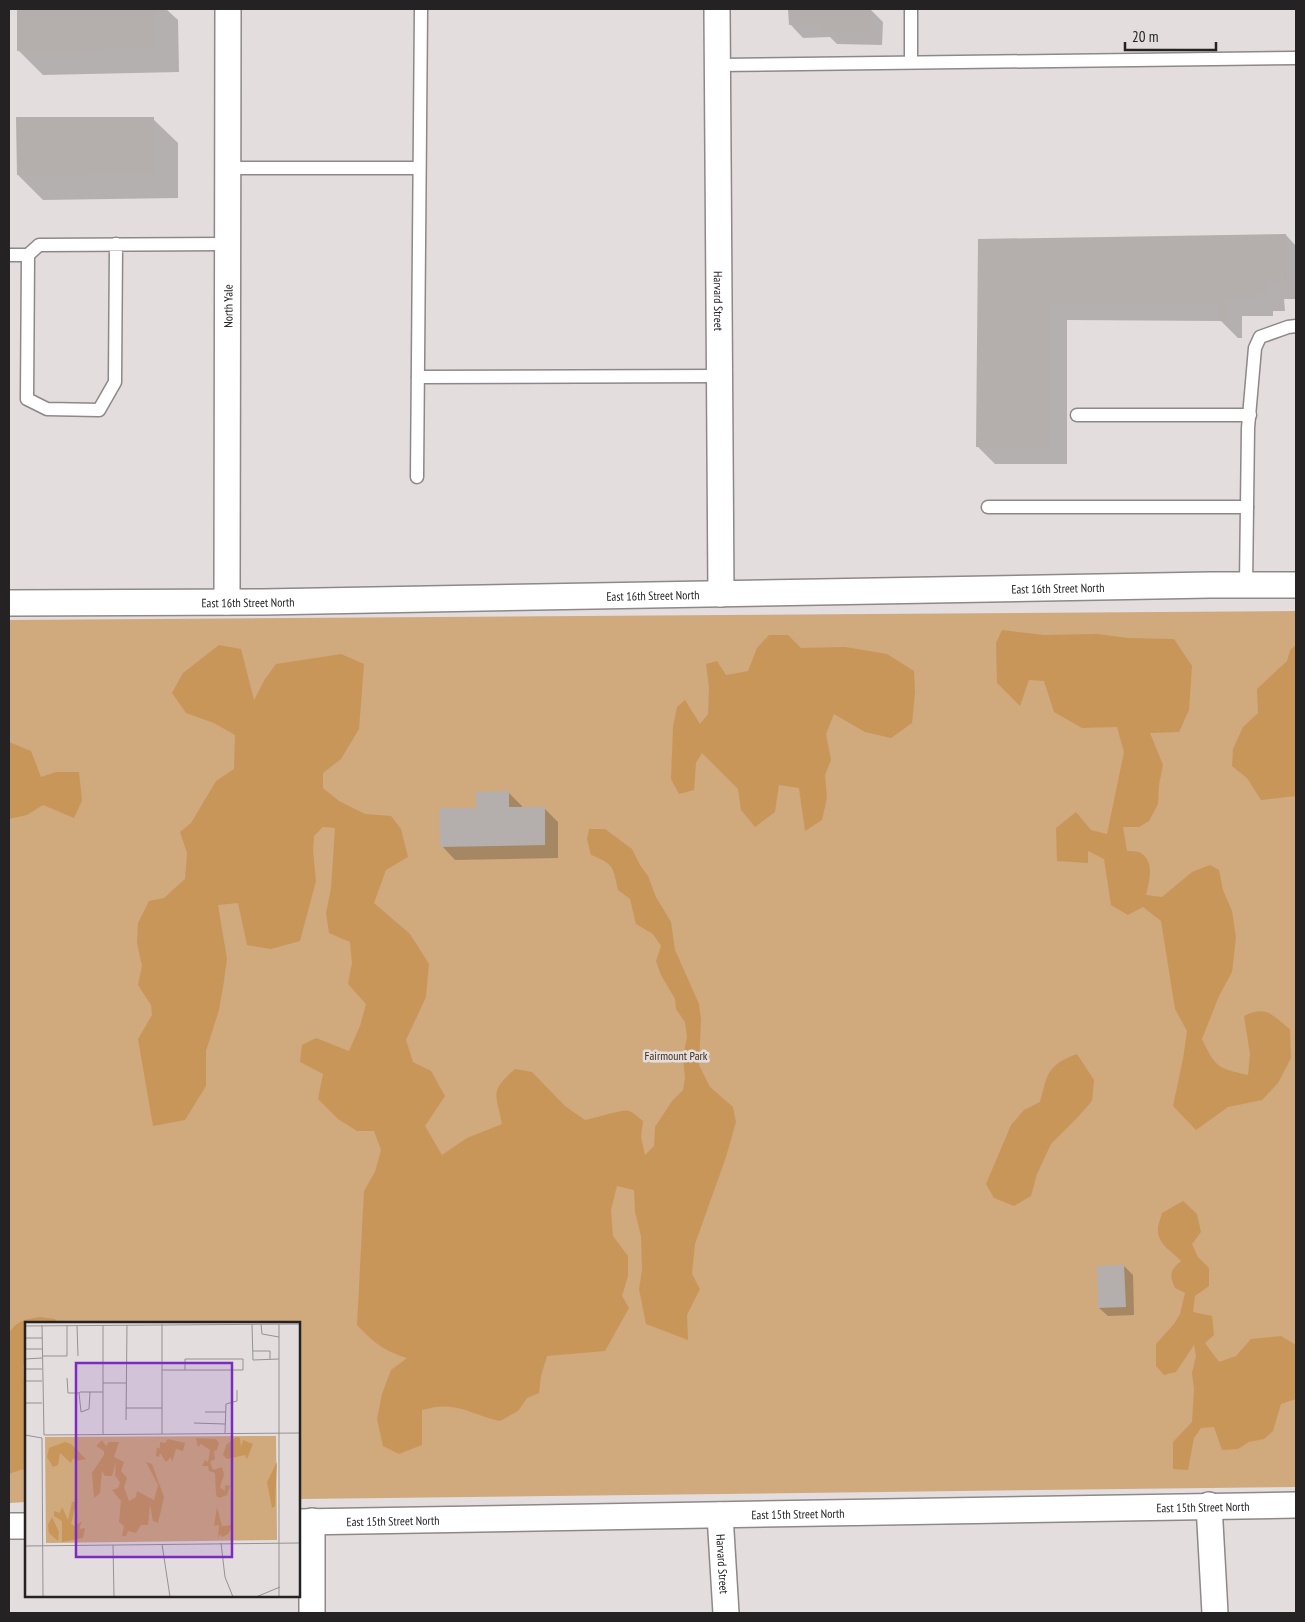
<svg xmlns="http://www.w3.org/2000/svg" width="1305" height="1622" font-family="'PT Sans Narrow',sans-serif">
<style>
.green{fill:#d0a97d}
.forest{fill:#c9965a}
.shadow{fill:#0003}
.building{fill:#b4aeac}
.lines{fill:none;stroke-linecap:round;stroke-linejoin:round}
.service-casing{stroke:#8e8888;stroke-width:15}
.minor-casing{stroke:#8e8888;stroke-width:28}
.service{stroke:#fff;stroke-width:12}
.minor{stroke:#fff;stroke-width:25}
.labels{text-anchor:middle;dominant-baseline:central;stroke-width:5;stroke-linejoin:round;paint-order:stroke}
.street-label{font-size:12px;fill:#242222;stroke:#e3dddd}
.park-label{font-size:12px;fill:#483117;stroke:#e3dddd}
.inset-road{fill:none;stroke:#979292;stroke-width:1}
.view{fill:#7b2cbf;fill-opacity:0.15;stroke:#7b2cbf;stroke-width:2.5}
.inset-edge{fill:none;stroke:#242222;stroke-width:2.5}
</style>
<rect width="100%" height="100%" fill="#e3dddd"/>
<path class="green" d="M1296,611V1487L299,1499V1323H26V1502L9,1503V620Z"/>
<g class="forest">
<path d="M1002,630L1044,635L1097,634L1128,638L1174,639L1192,666L1189,710L1179,732L1150,733L1163,765L1159,785L1158,804L1149,821L1139,827H1123L1127,851C1130,851 1136,851 1139,852C1156,861 1149,881 1146,895L1162,897L1192,872L1210,865L1219,870L1223,890L1232,911L1236,937L1232,972L1219,996L1202,1039C1215,1067 1217,1068 1248,1075L1250,1054L1244,1016C1268,1005 1271,1015 1290,1029L1291,1058L1278,1083L1262,1100L1228,1107L1196,1130L1173,1106L1183,1059L1187,1031L1175,1009L1161,921L1143,907L1128,915L1111,905L1104,859L1088,851V863L1057,861L1056,828L1076,812L1091,830L1107,834L1124,752L1117,727L1082,728L1054,712L1044,681L1029,680L1020,706L997,683L996,643Z"/>
<path d="M769,635H788L801,648L845,647L887,654L914,671L915,692L912,723L891,738L865,732L834,714L826,734L831,760L825,775L827,798L822,820L805,831L799,788L779,785L775,812L755,827L741,810L738,789L702,753L696,763L694,790L679,794L671,779L673,727L677,707L685,700L700,724L708,714L709,687L706,664L717,661L726,675L748,671L757,648Z"/>
<path d="M219,645L241,649L254,700L265,679L276,664L341,654L364,664L359,729L341,759L323,773V788L339,801L365,814L391,816L401,829L408,857L386,870L374,903L410,934L429,964L426,997L406,1040L413,1062L431,1071L445,1096L425,1126L442,1155L467,1138L502,1124C496,1093 489,1092 515,1069L532,1072L565,1106L585,1120C597,1118 620,1109 629,1111C634,1113 639,1118 643,1121L641,1137L645,1155L654,1146L655,1127L672,1101L683,1090L685,1078L683,1057L687,1037L685,1022L676,1009L675,999L661,975L656,961L661,946L653,934L636,924L630,899L618,890C613,867 614,864 591,855L587,839L589,829H605L632,849L640,865L648,876L656,897L671,922L675,950L699,1004L701,1020L699,1065L710,1087L733,1107L736,1122L726,1157L695,1244L692,1274L700,1289L687,1315L688,1340L646,1324L639,1289L642,1270L641,1236L635,1212L634,1190L617,1186L611,1210L613,1236L628,1256V1276L622,1296L629,1308L605,1351L547,1356L541,1376L539,1393L527,1398L518,1411L500,1421C468,1414 457,1400 422,1410V1445L399,1454L383,1446L377,1419L382,1394L391,1370L407,1358C384,1351 373,1342 357,1325L364,1191L375,1172L381,1150L374,1131H357L338,1119L318,1099L323,1074L300,1062L302,1045L316,1038L349,1051L360,1026L366,1004L348,984L352,963L350,942L329,933L326,913L331,888L335,828L323,827L314,836L313,851L316,881L300,941L271,949L247,945L238,903L218,905L227,959L224,981L219,1010L206,1051V1086L185,1120L153,1126L138,1039L152,1015L151,1005L138,985L142,966L137,943L138,923L149,901L164,898L185,879L187,853L180,832L191,823L216,781L234,769L235,735L214,723L186,713L172,693L183,673Z"/>
<path d="M1296,645V796L1261,800L1247,778L1232,766L1233,749L1243,727L1258,713L1257,689L1287,661L1290,650Z"/>
<path d="M9,742L31,751L41,777L56,772H79L82,801L74,818L43,805L27,815L9,819Z"/>
<path d="M1077,1054L1094,1080L1092,1101L1077,1118L1051,1144L1037,1174L1031,1196L1014,1206L994,1198L986,1184L1011,1125L1024,1110L1040,1102C1048,1073 1047,1065 1077,1054Z"/>
<path d="M1183,1201L1197,1214L1201,1232L1192,1244L1198,1257L1209,1268V1286L1195,1296L1193,1312L1212,1316L1214,1335L1205,1343L1219,1362L1236,1356L1251,1339L1281,1336L1296,1345V1399L1281,1404L1273,1431L1264,1439L1249,1442L1238,1449L1222,1450L1214,1427L1201,1428L1194,1438L1188,1470L1173,1469V1442L1192,1422L1194,1389L1192,1373L1196,1356L1194,1345L1176,1372L1164,1375L1156,1366V1344L1174,1324L1180,1314L1185,1293L1175,1288C1169,1275 1170,1270 1181,1261C1172,1251 1157,1244 1158,1229C1158,1224 1161,1218 1162,1213Z"/>
<path d="M41,1317L55,1319L58,1323H26V1364L23,1365L24,1387H26V1469L20,1470L9,1474V1334C16,1320 27,1319 41,1317Z"/>
</g>
<g class="shadow">
<path d="M18,9H166L178,20L179,72L43,75L18,50Z"/>
<path d="M790,9H870L883,22L882,45L837,44L830,37L803,38L790,24Z"/>
<path d="M153,119L178,143V198L43,200L18,175Z"/>
<path d="M1286,235L1296,246V299H1284L1285,311H1273V316H1242V338H1238L1221,321L1067,320V464H995L978,447L979,240Z"/>
<path d="M508,792L522,806V809L544,808L558,822V858L455,860L442,846L478,809Z"/>
<path d="M1124,1266L1133,1275L1134,1315L1108,1316L1099,1308Z"/>
</g>
<g class="building">
<path d="M17,9H154L155,48L17,51Z"/>
<path d="M788,9H870V32L822,31L819,24L789,25Z"/>
<path d="M16,117H154V174L17,175Z"/>
<path d="M1286,234L1287,281L1267,282L1268,294H1256V299H1225V321H1219V304L1050,303V447H976L978,239Z"/>
<path d="M509,791V807H545V845L440,847L439,808H476V792Z"/>
<path d="M1124,1265L1126,1307L1098,1308L1097,1266Z"/>
</g>
<g class="lines">
<defs>
<g id="service">
<path d="M911,9V62"/>
<path d="M717,65L1296,58"/>
<path d="M227,168H419"/>
<path d="M116,244L115,382L99,410L47,409L27,399L28,255L39,245L227,244"/>
<path d="M9,255H28"/>
<path d="M418,377L720,376"/>
<path d="M1077,415H1250"/>
<path d="M417,477L421,9"/>
<path d="M988,507H1247"/>
<path d="M1246,585L1248,428L1255,348L1260,337L1288,327L1296,326"/>
</g>
<g id="minor">
<path id="s1" d="M717,9L721,594"/>
<path id="s2" d="M227,602L228,9"/>
<path id="s3" d="M9,603L263,602L1210,585H1296"/>
<path d="M1209,1505L1215,1613"/>
<path id="s4" d="M720,1515L726,1613"/>
<path d="M312,1521V1613"/>
<path id="s5" d="M299,1522L1296,1505"/>
<path d="M9,1526H26"/>
</g>
</defs>
<use href="#service" class="service-casing"/>
<use href="#minor" class="minor-casing"/>
<use href="#service" class="service"/>
<use href="#minor" class="minor"/>
</g>
<g class="labels">
<g class="street-label">
<text stroke="none"><textPath href="#s1" startOffset="292">Harvard Street</textPath></text>
<text stroke="none"><textPath href="#s2" startOffset="296">North Yale</textPath></text>
<text stroke="none"><textPath href="#s3" startOffset="1049">East 16th Street North</textPath></text>
<text stroke="none"><textPath href="#s3" startOffset="644">East 16th Street North</textPath></text>
<text stroke="none"><textPath href="#s3" startOffset="239">East 16th Street North</textPath></text>
<text stroke="none"><textPath href="#s5" startOffset="904">East 15th Street North</textPath></text>
<text stroke="none"><textPath href="#s5" startOffset="499">East 15th Street North</textPath></text>
<text stroke="none"><textPath href="#s5" startOffset="94">East 15th Street North</textPath></text>
<text stroke="none"><textPath href="#s4" startOffset="49">Harvard Street</textPath></text>
</g>
<g class="park-label">
<text x="676" y="1055">Fairmount Park</text>
</g>
</g>
<g transform="translate(25 1322)">
<rect width="275" height="275" fill="#e3dddd"/>
<path d="M251,114L252,218L21,221L20,115Z" fill="#d0a97d"/>
<path d="M211,115L215,116L216,125L218,118L228,122L222,137L220,133L202,137L198,133L201,123ZM171,116L191,117L194,121L192,128L189,129L190,137L185,140L188,148L197,145L199,153L195,165L200,169V163L205,164L202,173L194,176L191,173L190,151L184,149L183,144H177L180,138L183,140L185,128L176,122L173,125ZM143,117L160,121L158,129L151,127L147,140L146,135L141,140L135,131L134,135L131,134L132,125L135,127V120L140,121ZM77,118L81,124L84,120H94L89,135L99,140L96,149L102,156L99,165L104,179L111,175L112,169L129,178L133,163L121,140L127,142L139,175L133,201L128,199L125,183L123,203H116L111,211L103,209L101,214H97L99,204L94,200L96,179L87,168L93,166L95,161L90,153L91,140L87,154H80L77,149L75,171L69,176L67,151L79,133V129L71,124ZM40,120L46,122L61,137L51,139L48,136L46,141L35,131L33,143L28,145L22,135L24,126ZM252,140L250,184L247,186L242,160ZM52,179L46,202L50,204L57,199L54,207L60,206L58,216L37,220V199L29,194V189L35,191L37,185L43,198L47,180ZM192,185L197,204L208,203L203,212L197,215L195,212L193,217L194,203L189,204ZM27,195L34,210L33,219L24,211L23,203Z" fill="#c9965a"/>
<path class="inset-road" d="M137,2V112M227,2L228,38L254,37M236,2L237,12L254,15M254,2V275M17,3L19,113L275,111M52,3L53,34M0,4L275,2M0,16H17M0,27H17M228,29H245V37M17,34H42V3M0,37L17,36M0,47H17M137,48H218V37H160V48M42,56L43,71H54M0,59H17M78,61H101M65,70L64,87L56,90L54,71L55,70H78M0,81H17M101,86H137M180,90H201M101,98L102,3M169,101L200,102M200,111L201,82L212,79V68M0,113L17,116L18,275M78,113V3M196,221L200,255L208,275M137,222L145,275M88,223L89,275M0,224L275,221M231,275L255,265"/>
<path class="view" d="M51,41H207V235H51Z"/>
<rect width="275" height="275" class="inset-edge"/>
</g>
<rect width="1305" height="1622" fill="none" stroke="#242222" stroke-width="20"/>
<path d="M1125 42v8h91v-8" fill="none" stroke="#242222" stroke-width="2.5"/>
<text x="1132" y="42" font-size="15" fill="#242222" stroke="#e3dddd" stroke-width="4" paint-order="stroke">20 m</text>
</svg>
